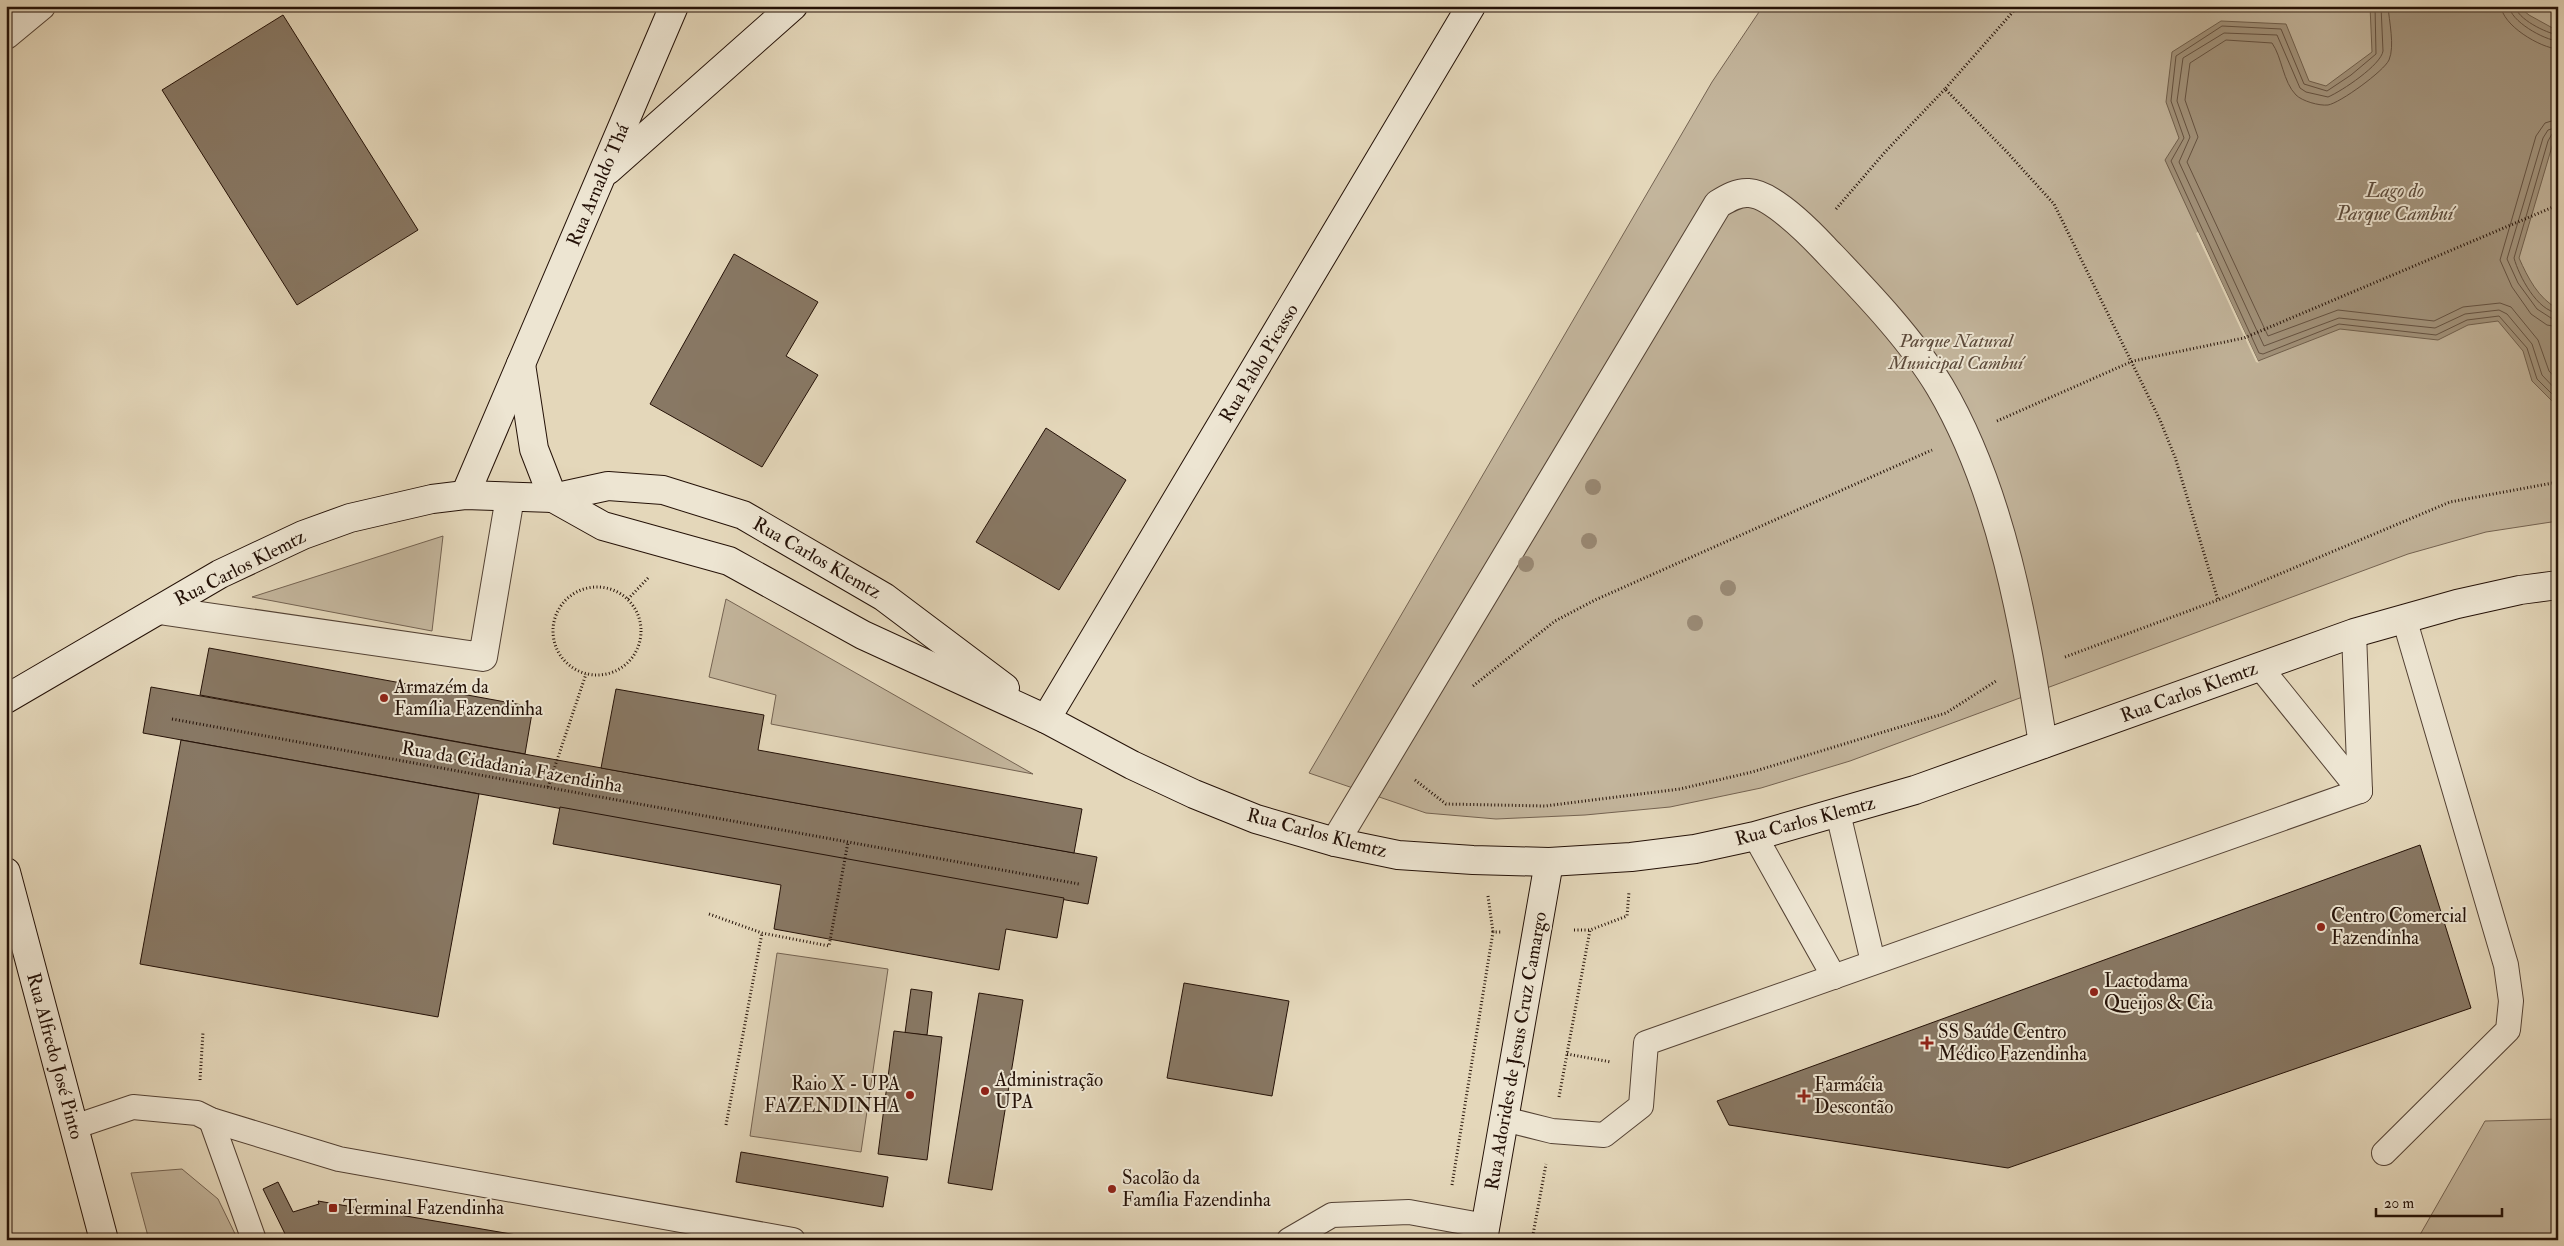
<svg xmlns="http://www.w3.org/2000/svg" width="2564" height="1246" font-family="'IM FELL Double Pica',serif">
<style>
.green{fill:#c3b59c;stroke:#746352}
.water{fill:#a3947d;stroke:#70604e}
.pier{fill:#e4d7ba}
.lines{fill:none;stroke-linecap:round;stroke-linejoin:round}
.shore{stroke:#645242;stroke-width:1}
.building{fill:#887864;stroke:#241107}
.lane-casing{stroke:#544234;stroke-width:26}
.street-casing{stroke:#544234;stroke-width:30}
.secondary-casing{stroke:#241107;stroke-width:30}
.path{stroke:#241107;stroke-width:3;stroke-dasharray:1 2.5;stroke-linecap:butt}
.lane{stroke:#ede5d2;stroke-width:24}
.street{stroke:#ede5d2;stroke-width:28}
.secondary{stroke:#ede5d2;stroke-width:28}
.tree{fill:#998974}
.poi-dot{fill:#8f2418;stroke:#ede5d2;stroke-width:2}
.labels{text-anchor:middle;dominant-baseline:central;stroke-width:4;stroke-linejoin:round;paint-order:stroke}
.street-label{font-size:19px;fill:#241107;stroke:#ede5d2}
.park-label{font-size:19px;font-style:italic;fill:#5c4a3b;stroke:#ede5d2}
.poi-label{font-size:19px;fill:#241107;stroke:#ede5d2;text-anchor:start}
.water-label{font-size:20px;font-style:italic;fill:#5d4c3c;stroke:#ede5d2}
</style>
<rect width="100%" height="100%" fill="#e4d7ba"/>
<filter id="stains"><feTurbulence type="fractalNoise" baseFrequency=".004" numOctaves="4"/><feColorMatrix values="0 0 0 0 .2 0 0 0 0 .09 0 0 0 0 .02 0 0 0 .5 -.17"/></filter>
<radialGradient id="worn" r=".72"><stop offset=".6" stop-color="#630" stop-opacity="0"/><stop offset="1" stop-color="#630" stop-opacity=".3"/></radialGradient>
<g class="green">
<path d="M1763,6H2558V521L2486,532L2408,554L1850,761L1761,788L1670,807L1585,815L1496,819L1426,813L1309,773L1712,82Z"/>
<path d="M443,536L432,631L252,597Z"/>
<path d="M726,599L1033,774L771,724L776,695L709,677Z"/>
<path d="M777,953L888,969L861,1152L750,1136Z"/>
<path d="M2558,1119V1240H2417L2485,1121Z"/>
<path d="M182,1169L218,1199L238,1240H149L131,1173Z"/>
</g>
<path class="water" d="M2370,6H2518L2529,15L2558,31V135L2553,143L2519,258C2528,278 2538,298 2558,309V407L2532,381L2523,351L2498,321L2468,325L2438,340L2340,329L2258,361L2165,160L2179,138L2166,102L2172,52L2221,21L2286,24L2309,81L2326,86L2372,52Z"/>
<path class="pier" d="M2198,232L2258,361L2259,363L2256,362L2196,233Z"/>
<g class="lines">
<g class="shore">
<path d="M2375,6L2376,54L2351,75L2327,91L2304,84L2281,29L2222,26L2176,56L2171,101L2184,138L2171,161L2259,353L2263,354L2339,324L2436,335L2467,320L2499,316L2527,348L2537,379L2558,400"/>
<path d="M2381,6L2383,51C2381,65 2342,91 2328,97L2306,92L2300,88L2277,35L2224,33L2183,58L2177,101L2190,137L2179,162L2264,346L2339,318L2435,328L2465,314L2499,310L2507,314L2532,344L2542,375L2558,392"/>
<path d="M2388,6C2389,21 2395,46 2389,60C2384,71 2340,103 2328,105C2319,106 2302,101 2296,95C2283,82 2282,57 2272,43L2226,40L2190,63L2185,100L2198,137L2187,162L2268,336L2338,310L2434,321L2463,307L2500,303L2511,307L2538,340L2549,371L2558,381"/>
<path d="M2501,6C2502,25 2540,48 2558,49"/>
<path d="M2509,6C2510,21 2544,40 2558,41"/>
<path d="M2515,6C2517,19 2546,33 2558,35"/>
<path d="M2558,119L2545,123L2536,136L2500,260L2512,287L2531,314L2547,325L2558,327"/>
<path d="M2558,127L2548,130L2543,138L2507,259L2518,283L2537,309L2551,318L2558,320"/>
<path d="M2558,133L2552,134L2548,141L2514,258C2519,276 2537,311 2558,313"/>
</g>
</g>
<g class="building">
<path d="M283,15L418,230L297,305L162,90Z"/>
<path d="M734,254L818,302L786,356L818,375L762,467L650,404Z"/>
<path d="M1046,428L1126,480L1059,590L976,542Z"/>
<path d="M209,648L533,707L525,754L200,695Z"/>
<path d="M151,687L1097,857L1088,904L143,733Z"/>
<path d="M616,689L764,715L758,750L1082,809L1074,853L601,768Z"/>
<path d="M181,740L479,794L438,1017L140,964Z"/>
<path d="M560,807L1064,898L1057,938L1006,929L999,970L774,929L781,885L553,844Z"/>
<path d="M2420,845L2471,1008L2008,1168L1729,1125L1717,1101Z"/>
<path d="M1184,983L1289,1001L1272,1096L1167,1078Z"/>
<path d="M911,989L932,992L927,1035L905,1033Z"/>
<path d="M979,993L1023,1000L992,1190L948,1183Z"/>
<path d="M894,1031L942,1037L927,1160L878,1154Z"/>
<path d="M741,1152L888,1177L883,1207L736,1182Z"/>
<path d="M278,1182L293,1212L319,1204L318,1201L546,1240H288L263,1189Z"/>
</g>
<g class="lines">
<defs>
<g id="lane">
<path d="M2354,633L2360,791"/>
<path d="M2260,667L2360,791"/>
<path d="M1838,813L1873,962"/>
<path d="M1755,836L1834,977"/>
<path d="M1504,1119L1552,1131L1604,1135L1641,1106L1646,1043L2360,791"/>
<path d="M211,1120L254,1240"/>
<path d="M74,1127L133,1107L197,1113L211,1120L339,1159L793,1240"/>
<path d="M2384,1153L2508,1030L2511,1001L2506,965L2404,618"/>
<path d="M1289,1240L1332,1215L1409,1212L1486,1226"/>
</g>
<g id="street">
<path d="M6,35L41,6"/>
<path d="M159,610L483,657L510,497"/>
<path d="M1335,842L1718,204C1728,198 1738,192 1749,193C1771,194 1809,232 1824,248C1864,290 1910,337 1940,387C2002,492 2024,625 2043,744"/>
</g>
<g id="secondary">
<path d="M608,170L793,6"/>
<path d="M521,364L534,449L553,498"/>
<path d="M465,495L674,6"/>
<path d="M553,498L603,526L729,561L863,635L1046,719L1132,765L1194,794L1256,819L1335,842L1398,855L1473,860L1549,862L1631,857L1695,849L1755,836L1915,790L2354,633L2457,604L2520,590L2558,585"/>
<path d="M6,699L220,574L303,535L350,518L432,499L465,495L553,498L608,486L663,490L743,515L884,597L1005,688"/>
<path d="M1046,719L1471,6"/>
<path d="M6,872L104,1240"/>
<path d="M1483,1240L1549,862"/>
</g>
</defs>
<use href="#lane" class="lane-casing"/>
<use href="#street" class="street-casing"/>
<use href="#secondary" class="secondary-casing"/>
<g class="path">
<path d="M2018,6L1945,89L2006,151L2054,204L2160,420L2175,457L2218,600"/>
<path d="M1836,209L1885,152L1945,89"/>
<path d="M1997,421L2133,361L2244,338L2558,205"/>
<circle cx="597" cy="631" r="44"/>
<path d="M628,599L649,577"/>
<path d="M2065,657L2218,600L2450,502L2558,482"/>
<path d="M1473,686L1555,621L1595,600L1932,450"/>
<path d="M172,719L1079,884"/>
<path d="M1415,780L1446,804L1545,806L1680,789L1752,772L1946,713L1996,681"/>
<path d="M548,787L586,674"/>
<path d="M1488,896L1493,932"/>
<path d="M709,914L762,933L829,946L848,842"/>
<path d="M1574,930H1590"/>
<path d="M1567,1054L1611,1062"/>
<path d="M200,1080L203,1032"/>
<path d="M1559,1097L1590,930L1627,916L1629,892"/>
<path d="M726,1125L762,933"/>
<path d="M1452,1185L1493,932H1501"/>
<path d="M1532,1240L1546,1164"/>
</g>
<use href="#lane" class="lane"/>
<use href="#street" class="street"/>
<use href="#secondary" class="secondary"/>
</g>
<g class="tree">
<circle cx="1593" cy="487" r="8"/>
<circle cx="1589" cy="541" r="8"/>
<circle cx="1526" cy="564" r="8"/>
<circle cx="1728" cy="588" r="8"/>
<circle cx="1695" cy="623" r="8"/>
</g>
<g class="poi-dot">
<circle cx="384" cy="698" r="5"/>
<circle cx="2321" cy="927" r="5"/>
<circle cx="2094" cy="992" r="5"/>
<path d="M1924.5 1035.5h5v5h5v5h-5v5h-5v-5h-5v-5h5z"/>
<circle cx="985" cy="1091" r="5"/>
<circle cx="910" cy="1095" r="5"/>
<path d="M1801.5 1088.5h5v5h5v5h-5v5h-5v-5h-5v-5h5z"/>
<circle cx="1112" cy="1189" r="5"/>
<rect x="328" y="1203" width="10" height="10" rx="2.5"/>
</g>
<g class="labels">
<g class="street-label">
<text transform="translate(598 185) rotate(-67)">Rua Arnaldo Thá</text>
<text transform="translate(1259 363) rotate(-59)">Rua Pablo Picasso</text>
<text transform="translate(817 558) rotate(30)">Rua Carlos Klemtz</text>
<text transform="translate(240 568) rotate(-27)">Rua Carlos Klemtz</text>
<text transform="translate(2189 692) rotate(-20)">Rua Carlos Klemtz</text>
<text transform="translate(512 767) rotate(10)">Rua da Cidadania Fazendinha</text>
<text transform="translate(1805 821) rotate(-15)">Rua Carlos Klemtz</text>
<text transform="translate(1317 833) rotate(15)">Rua Carlos Klemtz</text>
<text transform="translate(1516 1051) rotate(-80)">Rua Adorides de Jesus Cruz Camargo</text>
<text transform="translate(55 1056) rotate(75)">Rua Alfredo José Pinto</text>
</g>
<g class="park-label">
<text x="1956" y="341">Parque Natural<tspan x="1956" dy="22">Municipal Cambuí</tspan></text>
</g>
<g class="poi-label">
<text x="394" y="687">Armazém da<tspan x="394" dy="22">Família Fazendinha</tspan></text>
<text x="2331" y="916">Centro Comercial<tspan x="2331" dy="22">Fazendinha</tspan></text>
<text x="2104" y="981">Lactodama<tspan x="2104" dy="22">Queijos &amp; Cia</tspan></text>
<text x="1938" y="1032">SS Saúde Centro<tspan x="1938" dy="22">Médico Fazendinha</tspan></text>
<text x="995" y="1080">Administração<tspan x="995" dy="22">UPA</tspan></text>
<text x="900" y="1084" text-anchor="end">Raio X - UPA<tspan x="900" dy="22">FAZENDINHA</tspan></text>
<text x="1814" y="1085">Farmácia<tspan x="1814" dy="22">Descontão</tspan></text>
<text x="1122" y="1178">Sacolão da<tspan x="1122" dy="22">Família Fazendinha</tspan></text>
<text x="343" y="1208">Terminal Fazendinha</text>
</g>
<g class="water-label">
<text x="2395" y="190">Lago do<tspan x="2395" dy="23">Parque Cambuí</tspan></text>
</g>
</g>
<rect width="2564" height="1246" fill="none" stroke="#e4d7ba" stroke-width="25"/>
<rect x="8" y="8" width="2549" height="1231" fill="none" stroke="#241107" stroke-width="2.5"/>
<rect x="12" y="12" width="2539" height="1221" fill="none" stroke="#241107"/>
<path d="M2376 1208v8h126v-8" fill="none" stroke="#241107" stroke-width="2.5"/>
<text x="2384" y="1208" font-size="15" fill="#241107" stroke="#ede5d2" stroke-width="4" paint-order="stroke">20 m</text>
<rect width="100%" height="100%" filter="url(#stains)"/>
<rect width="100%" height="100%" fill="url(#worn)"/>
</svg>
